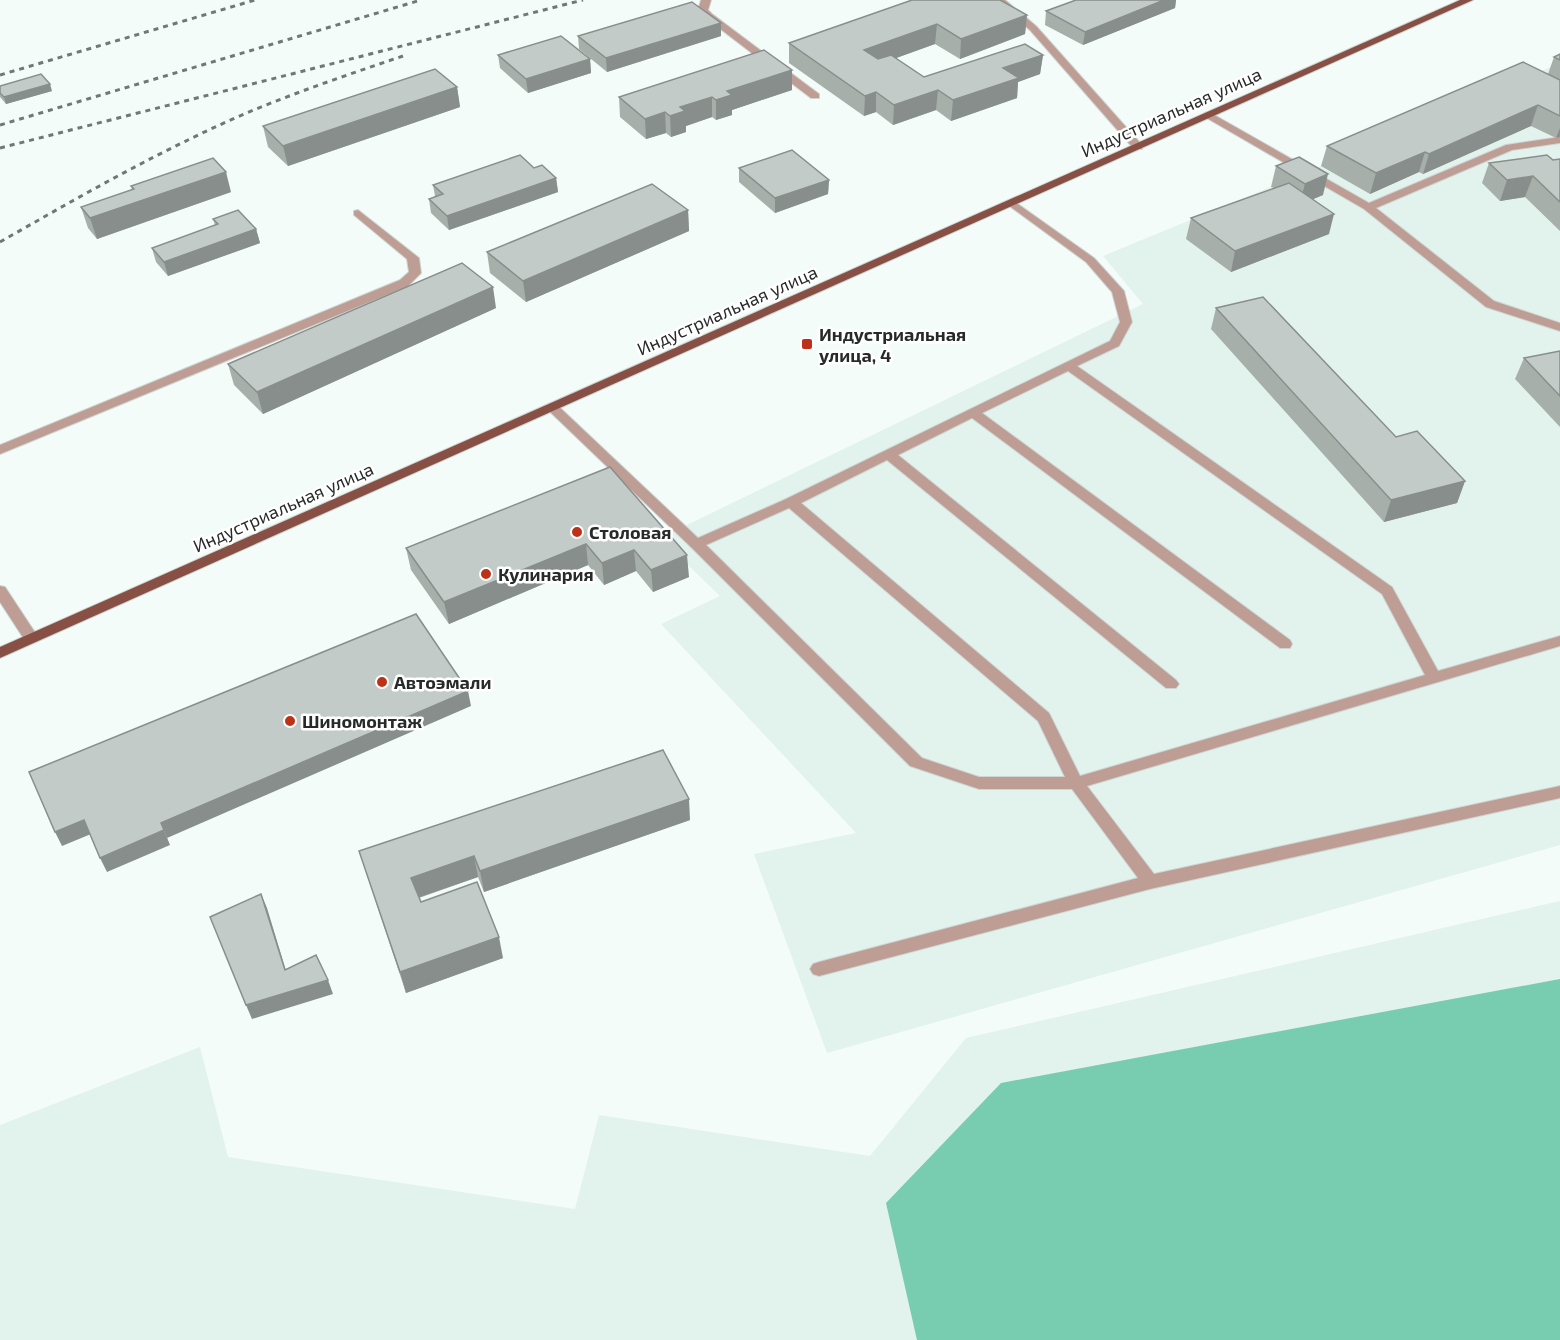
<svg xmlns="http://www.w3.org/2000/svg" width="1560" height="1340" font-family="'Exo 2',sans-serif">
<style>
.built{fill:#e1f3ec}
.forest{fill:#78ccaf}
.lines{fill:none;stroke-linecap:round;stroke-linejoin:round}
.minor-casing{stroke:#ced6d3;stroke-width:2}
.major-casing{stroke:#ced6d3;stroke-width:2}
.minor{fill:#be9d95;fill-rule:evenodd}
.major{fill:#885044;fill-rule:evenodd}
.rail{stroke:#727775;stroke-width:3;stroke-dasharray:5 5;stroke-linecap:butt}
.wall{fill:#a7afab}
.shaded-wall{fill:#888e8b}
.building{fill:#c2cbc7;stroke:#888e8b;stroke-width:1.5}
.poi-dot{fill:#bd3118;stroke:#fff;stroke-width:2}
.labels{text-anchor:middle;dominant-baseline:central;stroke-width:5;stroke-linejoin:round;paint-order:stroke}
.street-label{font-size:18px;fill:#262a28;stroke:#fff}
.poi-label{font-size:18px;font-weight:bold;fill:#262a28;stroke:#fff;text-anchor:start}
</style>
<rect width="100%" height="100%" fill="#f3fcf8"/>
<g class="built">
<path d="M1560,63V845L827,1053L754,854L856,833L661,624L720,596L660,538L1143,304L1103,256L1309,171Z"/>
<path d="M1560,901V1340H0V1125L200,1047L228,1157L575,1209L599,1115L870,1156L966,1038Z"/>
</g>
<path class="forest" d="M1560,979V1340H917L886,1203L1001,1083Z"/>
<g class="lines">
<defs>
<g id="minor">
<path d="M701,0H711L708,10L712,14L819,94V98H811L706,18L698,10Z"/>
<path d="M994,0H1005L1036,26L1142,145V149H1134L1030,30Z"/>
<path d="M1209,112L1369,203L1506,145L1560,137V143L1512,150L1376,208L1494,301L1560,323V331L1486,307L1364,209L1205,117V113Z"/>
<path d="M1012,200L1094,258L1124,291L1132,322L1119,346L1077,366L1392,587L1438,671L1560,636V646L1087,786L1154,874L1560,786V798L1150,889L819,976L813,974L810,969L813,964L819,962L1138,878L1072,789H979L910,766L691,547L545,407L551,403L556,404L698,538L786,499L1110,341L1120,322L1112,292L1086,262L1008,205L1006,203ZM1068,371L1382,594L1425,675L1080,776L1049,713L801,503L887,460L1166,688H1176L1179,684L1176,680L898,455L972,418L1280,648H1290L1292,644L1290,640L982,413ZM789,508L1038,721L1065,777H979L922,758L706,545Z"/>
<path d="M358,210L419,258L421,273L408,286L0,454V445L400,280L409,272L407,259L354,215V211Z"/>
<path d="M0,586L5,587L36,634L38,638L36,642H26L0,602Z"/>
</g>
<path id="major" d="M1460,0H1473L0,658V647Z"/>
</defs>
<use href="#minor" class="minor-casing"/>
<use href="#major" class="major-casing"/>
<use href="#minor" class="minor"/>
<use href="#major" class="major"/>
<g class="rail">
<path d="M0,75L255,0"/>
<path d="M0,125L421,0"/>
<path d="M0,148L583,0"/>
<path d="M0,242C77,198 154,154 235,118C290,94 347,75 403,56"/>
</g>
</g>
<g class="wall">
<path d="M912,0L1027,15L1025,34L960,59L935,44L896,58L924,77L1043,55L1040,74L1018,82L1017,98L951,121L936,110L893,125L876,112L864,116L789,63V43Z"/>
<path d="M1076,0H1176L1175,8L1083,45L1045,25L1046,11Z"/>
<path d="M721,23V36L607,72L579,49L578,36Z"/>
<path d="M1560,54V137L1556,138L1531,126L1423,174L1419,172L1370,194L1321,166L1327,146L1548,74L1554,57Z"/>
<path d="M498,55L590,59L591,73L528,93L500,68Z"/>
<path d="M792,70V90L732,110V115L716,120L712,117L686,126V132L671,137L666,133L646,139L620,117L619,97Z"/>
<path d="M0,86L52,91L6,104L0,97Z"/>
<path d="M457,87L460,107L288,166L268,147L263,126Z"/>
<path d="M1560,159V231L1525,197L1500,201L1482,183L1489,163Z"/>
<path d="M1276,166L1323,195L1313,199L1329,234L1231,272L1186,239L1191,218L1274,188L1271,187Z"/>
<path d="M739,168L829,180L828,194L775,213L739,182Z"/>
<path d="M556,178L558,192L449,230L431,213L429,199L435,196L433,185Z"/>
<path d="M131,186L231,192L97,239L88,228L81,207L132,190Z"/>
<path d="M688,210L689,231L526,302L490,273L487,252Z"/>
<path d="M213,219L256,229L260,243L168,276L156,262L152,248L215,225Z"/>
<path d="M496,308L263,414L234,385L228,364Z"/>
<path d="M1216,308L1396,437L1465,481L1457,503L1384,522L1211,329Z"/>
<path d="M1560,351V427L1515,379L1524,358Z"/>
<path d="M610,467L689,577L653,592L636,571L604,585L588,565L449,624L411,570L406,548Z"/>
<path d="M690,820L484,892L478,877L419,898L421,902L503,958L406,993L359,851Z"/>
</g>
<g class="shaded-wall">
<path d="M1164,0H1176L1175,8L1083,45L1085,32Z"/>
<path d="M1027,15L1025,34L960,59L961,39Z"/>
<path d="M721,23V36L607,72L606,58Z"/>
<path d="M937,24L935,44L863,70L864,50Z"/>
<path d="M1043,55L1040,74L1018,82L1017,98L951,121L953,100L1003,68Z"/>
<path d="M590,59L591,73L528,93L526,79Z"/>
<path d="M792,70V90L732,110V115L716,120V100L727,91Z"/>
<path d="M50,84L52,91L6,104L4,97Z"/>
<path d="M457,87L460,107L288,166L283,146Z"/>
<path d="M938,90L936,110L893,125L894,105Z"/>
<path d="M876,92V112L864,116L865,96Z"/>
<path d="M712,97V117L686,126V132L671,137L670,116L680,107Z"/>
<path d="M1538,105L1531,126L1423,174L1429,154Z"/>
<path d="M665,112L666,133L646,139L645,119Z"/>
<path d="M1560,128V137L1556,138Z"/>
<path d="M1425,152L1419,172L1370,194L1376,173Z"/>
<path d="M226,172L231,192L97,239L90,218Z"/>
<path d="M1328,174L1323,195L1299,205L1305,184Z"/>
<path d="M1533,176L1525,197L1500,201L1507,180Z"/>
<path d="M556,178L558,192L449,230L447,216Z"/>
<path d="M829,180L828,194L775,213V198Z"/>
<path d="M688,210L689,231L526,302L523,281Z"/>
<path d="M1334,214L1329,234L1231,272L1235,251Z"/>
<path d="M256,229L260,243L168,276L164,262Z"/>
<path d="M493,287L496,308L263,414L257,392Z"/>
<path d="M1465,481L1457,503L1384,522L1391,500Z"/>
<path d="M586,544L588,565L449,624L444,602Z"/>
<path d="M634,550L636,571L604,585L602,563Z"/>
<path d="M687,555L689,577L653,592L651,570Z"/>
<path d="M468,691L471,706L167,838L161,823Z"/>
<path d="M689,799L690,820L484,892L480,871Z"/>
<path d="M84,820L91,834L62,846L55,832Z"/>
<path d="M164,830L170,845L107,872L100,858Z"/>
<path d="M474,856L478,877L417,898L411,878Z"/>
<path d="M261,894L267,908L290,984L285,970Z"/>
<path d="M499,937L503,958L406,993L400,972Z"/>
<path d="M328,980L333,994L252,1019L246,1005Z"/>
</g>
<g class="building">
<path d="M912,0H1000L1027,15L961,39L937,24L864,50L878,59L891,55L924,77L1025,44L1043,55L1003,68L1019,78L953,100L938,90L894,105L876,92L865,96L789,43Z"/>
<path d="M1076,0H1164L1085,32L1046,11Z"/>
<path d="M692,2L721,23L606,58L578,36Z"/>
<path d="M561,36L590,59L526,79L498,55Z"/>
<path d="M764,50L792,70L727,91L732,95L716,100L712,97L680,107L685,111L670,116L665,112L645,119L619,97Z"/>
<path d="M1560,54V60L1554,57Z"/>
<path d="M1523,62L1560,80V116L1538,105L1429,154L1425,152L1376,173L1327,146Z"/>
<path d="M435,69L457,87L283,146L263,126Z"/>
<path d="M41,74L50,84L4,97L0,93V86Z"/>
<path d="M792,150L829,180L775,198L739,168Z"/>
<path d="M520,155L534,168L542,165L556,178L447,216L429,199L443,194L433,185Z"/>
<path d="M1547,155L1553,160L1560,159V202L1533,176L1507,180L1489,163Z"/>
<path d="M1299,157L1328,174L1305,184L1276,166Z"/>
<path d="M213,158L226,172L90,218L81,207L134,189L131,186Z"/>
<path d="M1289,183L1334,214L1235,251L1191,218Z"/>
<path d="M652,184L688,210L523,281L487,252Z"/>
<path d="M238,210L256,229L164,262L152,248L218,224L213,219Z"/>
<path d="M462,263L493,287L257,392L228,364Z"/>
<path d="M1263,297L1396,437L1417,431L1465,481L1391,500L1216,308Z"/>
<path d="M1560,351V396L1524,358Z"/>
<path d="M610,467L687,555L651,570L634,550L602,563L586,544L444,602L406,548Z"/>
<path d="M416,614L468,691L161,823L164,830L100,858L84,820L55,832L29,772Z"/>
<path d="M663,750L689,799L480,871L474,856L411,878L421,902L477,882L499,937L400,972L359,851Z"/>
<path d="M261,894L285,970L316,955L328,980L246,1005L210,917Z"/>
</g>
<g class="poi-dot">
<rect x="801" y="338" width="12" height="12" rx="3"/>
<circle cx="577" cy="532" r="6"/>
<circle cx="486" cy="574" r="6"/>
<circle cx="382" cy="682" r="6"/>
<circle cx="290" cy="721" r="6"/>
</g>
<g class="labels">
<g class="street-label">
<text transform="translate(1171 112) rotate(-24)">Индустриальная улица</text>
<text transform="translate(727 310) rotate(-24)">Индустриальная улица</text>
<text transform="translate(283 507) rotate(-24)">Индустриальная улица</text>
</g>
<g class="poi-label">
<text x="819" y="334">Индустриальная<tspan x="819" dy="21">улица, 4</tspan></text>
<text x="589" y="532">Столовая</text>
<text x="498" y="574">Кулинария</text>
<text x="394" y="682">Автоэмали</text>
<text x="302" y="721">Шиномонтаж</text>
</g>
</g>
</svg>
